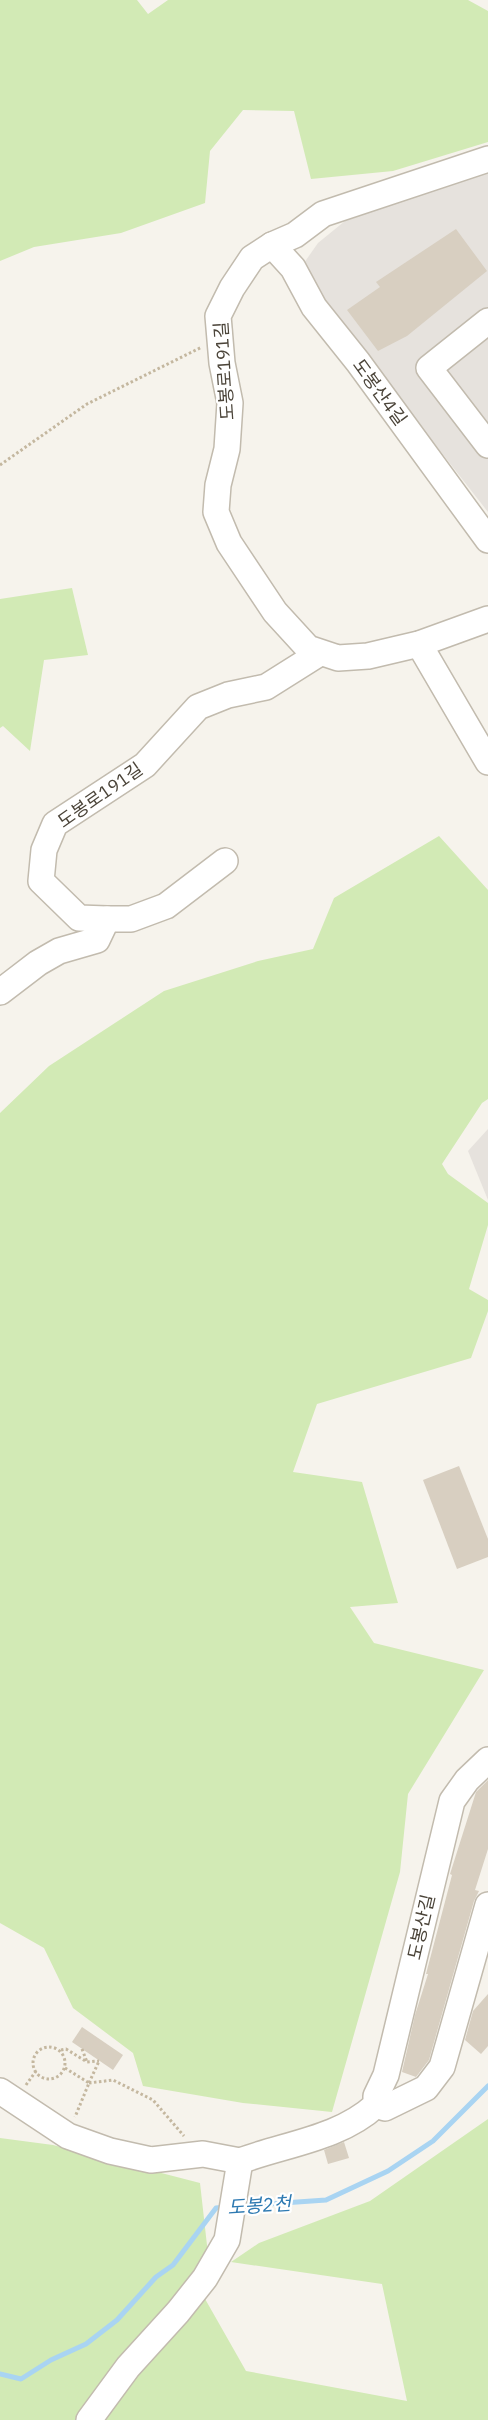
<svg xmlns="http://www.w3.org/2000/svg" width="488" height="2420" font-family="'IBM Plex Sans','Noto Sans KR',sans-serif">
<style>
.industrial{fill:#e6e2dd}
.green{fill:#d2eab5}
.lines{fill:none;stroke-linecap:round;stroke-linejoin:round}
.stream{stroke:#a9d4f2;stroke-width:5}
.building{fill:#d8cfc1}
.minor-casing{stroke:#c2bbae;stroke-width:28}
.path{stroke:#c4b79f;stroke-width:3;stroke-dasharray:2.5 2.5;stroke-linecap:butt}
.minor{stroke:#fff;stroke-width:25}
.labels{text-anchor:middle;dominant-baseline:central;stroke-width:4.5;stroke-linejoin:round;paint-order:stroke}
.street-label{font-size:18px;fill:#4b4439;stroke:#fff}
.water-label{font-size:19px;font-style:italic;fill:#2e7ab2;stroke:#fff}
</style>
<rect width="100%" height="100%" fill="#f6f3ec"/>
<g class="industrial">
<path d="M488,172V512L315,291L304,263L318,243L345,221Z"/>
<path d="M488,1129V1200L468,1151Z"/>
</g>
<g class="green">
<path d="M0,0H137L148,14L168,0H468L488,11V142L393,171L311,179L294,111L243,110L210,151L205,203L121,233L34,247L0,261Z"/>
<path d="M72,588L88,655L44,660L30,751L3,726L0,728V599Z"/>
<path d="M439,836L488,890V1099L482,1103L442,1164L448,1174L488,1203V1225L469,1289L488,1300V1311L471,1358L317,1404L293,1472L362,1482L398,1603L350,1607L374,1643L484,1670L408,1794L400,1872L332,2112L243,2103L143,2086L133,2053L73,2008L44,1948L0,1923V1113L49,1066L164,991L258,961L313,949L334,898Z"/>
<path d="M488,2119V2420H0V2138L53,2145L200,2183L209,2263L196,2283L246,2371L407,2401L382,2284L231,2262L259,2243L370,2201Z"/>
</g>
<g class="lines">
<g class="stream">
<path d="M239,2206L326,2200L388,2171L433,2141L488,2086"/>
<path d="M0,2374L21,2379L51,2360L86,2344L117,2320L156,2277L173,2265L216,2208L225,2207"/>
</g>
</g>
<g class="building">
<path d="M456,229L487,271L407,336L378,351L347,310L380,287L376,282Z"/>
<path d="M459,1466L488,1539V1557L457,1569L423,1480Z"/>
<path d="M488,1780V1849L475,1890L479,1891L474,1901L429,2060L416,2077L402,2072L415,2015L428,1974H426L452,1875L450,1874L476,1792Z"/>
<path d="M488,1994V2046L481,2054L465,2040L473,2011Z"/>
<path d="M82,2027L123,2055L113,2070L72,2042Z"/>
<path d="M344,2142L349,2158L328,2164L324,2150Z"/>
</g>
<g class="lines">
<defs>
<g id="minor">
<path d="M488,159L323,214L295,235L272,245L252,258L232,288L218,316L222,363L230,403L227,449L218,485L216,512L229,543L275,612L308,648L338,658L368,656L419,644L488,619"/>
<path d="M272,245L293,268L314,307L358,362L488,540"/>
<path d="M488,321L429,368L488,445"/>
<path d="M419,644L488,762"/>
<path d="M107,919H131L166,906L225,861"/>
<path d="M0,992L38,963L59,951L97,940L107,919L79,918L41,881L44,850L55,824L145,765L198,707L228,695L266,687L320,653"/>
<path d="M0,2091L68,2136L110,2151L151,2160L203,2154L240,2161"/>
<path d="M376,2105L385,2108L426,2088L442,2067L488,1905"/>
<path d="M240,2161C285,2144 339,2139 376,2105V2096L386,2075L452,1801L467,1780L488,1760"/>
<path d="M89,2420L128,2367L178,2312L205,2278L227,2240L240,2161"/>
</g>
</defs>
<use href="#minor" class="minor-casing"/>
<g class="path">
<path d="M0,465L87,404L202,347"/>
<circle cx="49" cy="2063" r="16"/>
<path d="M82,2049L87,2062"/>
<path d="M61,2050L66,2049L87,2062L99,2061"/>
<path d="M65,2068L89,2083L75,2117"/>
<path d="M89,2083L113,2080L153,2100L184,2136"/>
<path d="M89,2083L99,2061"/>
<path d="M26,2085L36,2071"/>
</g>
<use href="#minor" class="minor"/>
</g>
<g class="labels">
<g class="street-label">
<text transform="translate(224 371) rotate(-94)">도봉로191길</text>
<text transform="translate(380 392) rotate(54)">도봉산4길</text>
<text transform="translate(100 795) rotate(-35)">도봉로191길</text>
<text transform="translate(421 1927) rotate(-77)">도봉산길</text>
</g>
<g class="water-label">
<text transform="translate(259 2205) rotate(-4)">도봉2천</text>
</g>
</g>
</svg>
